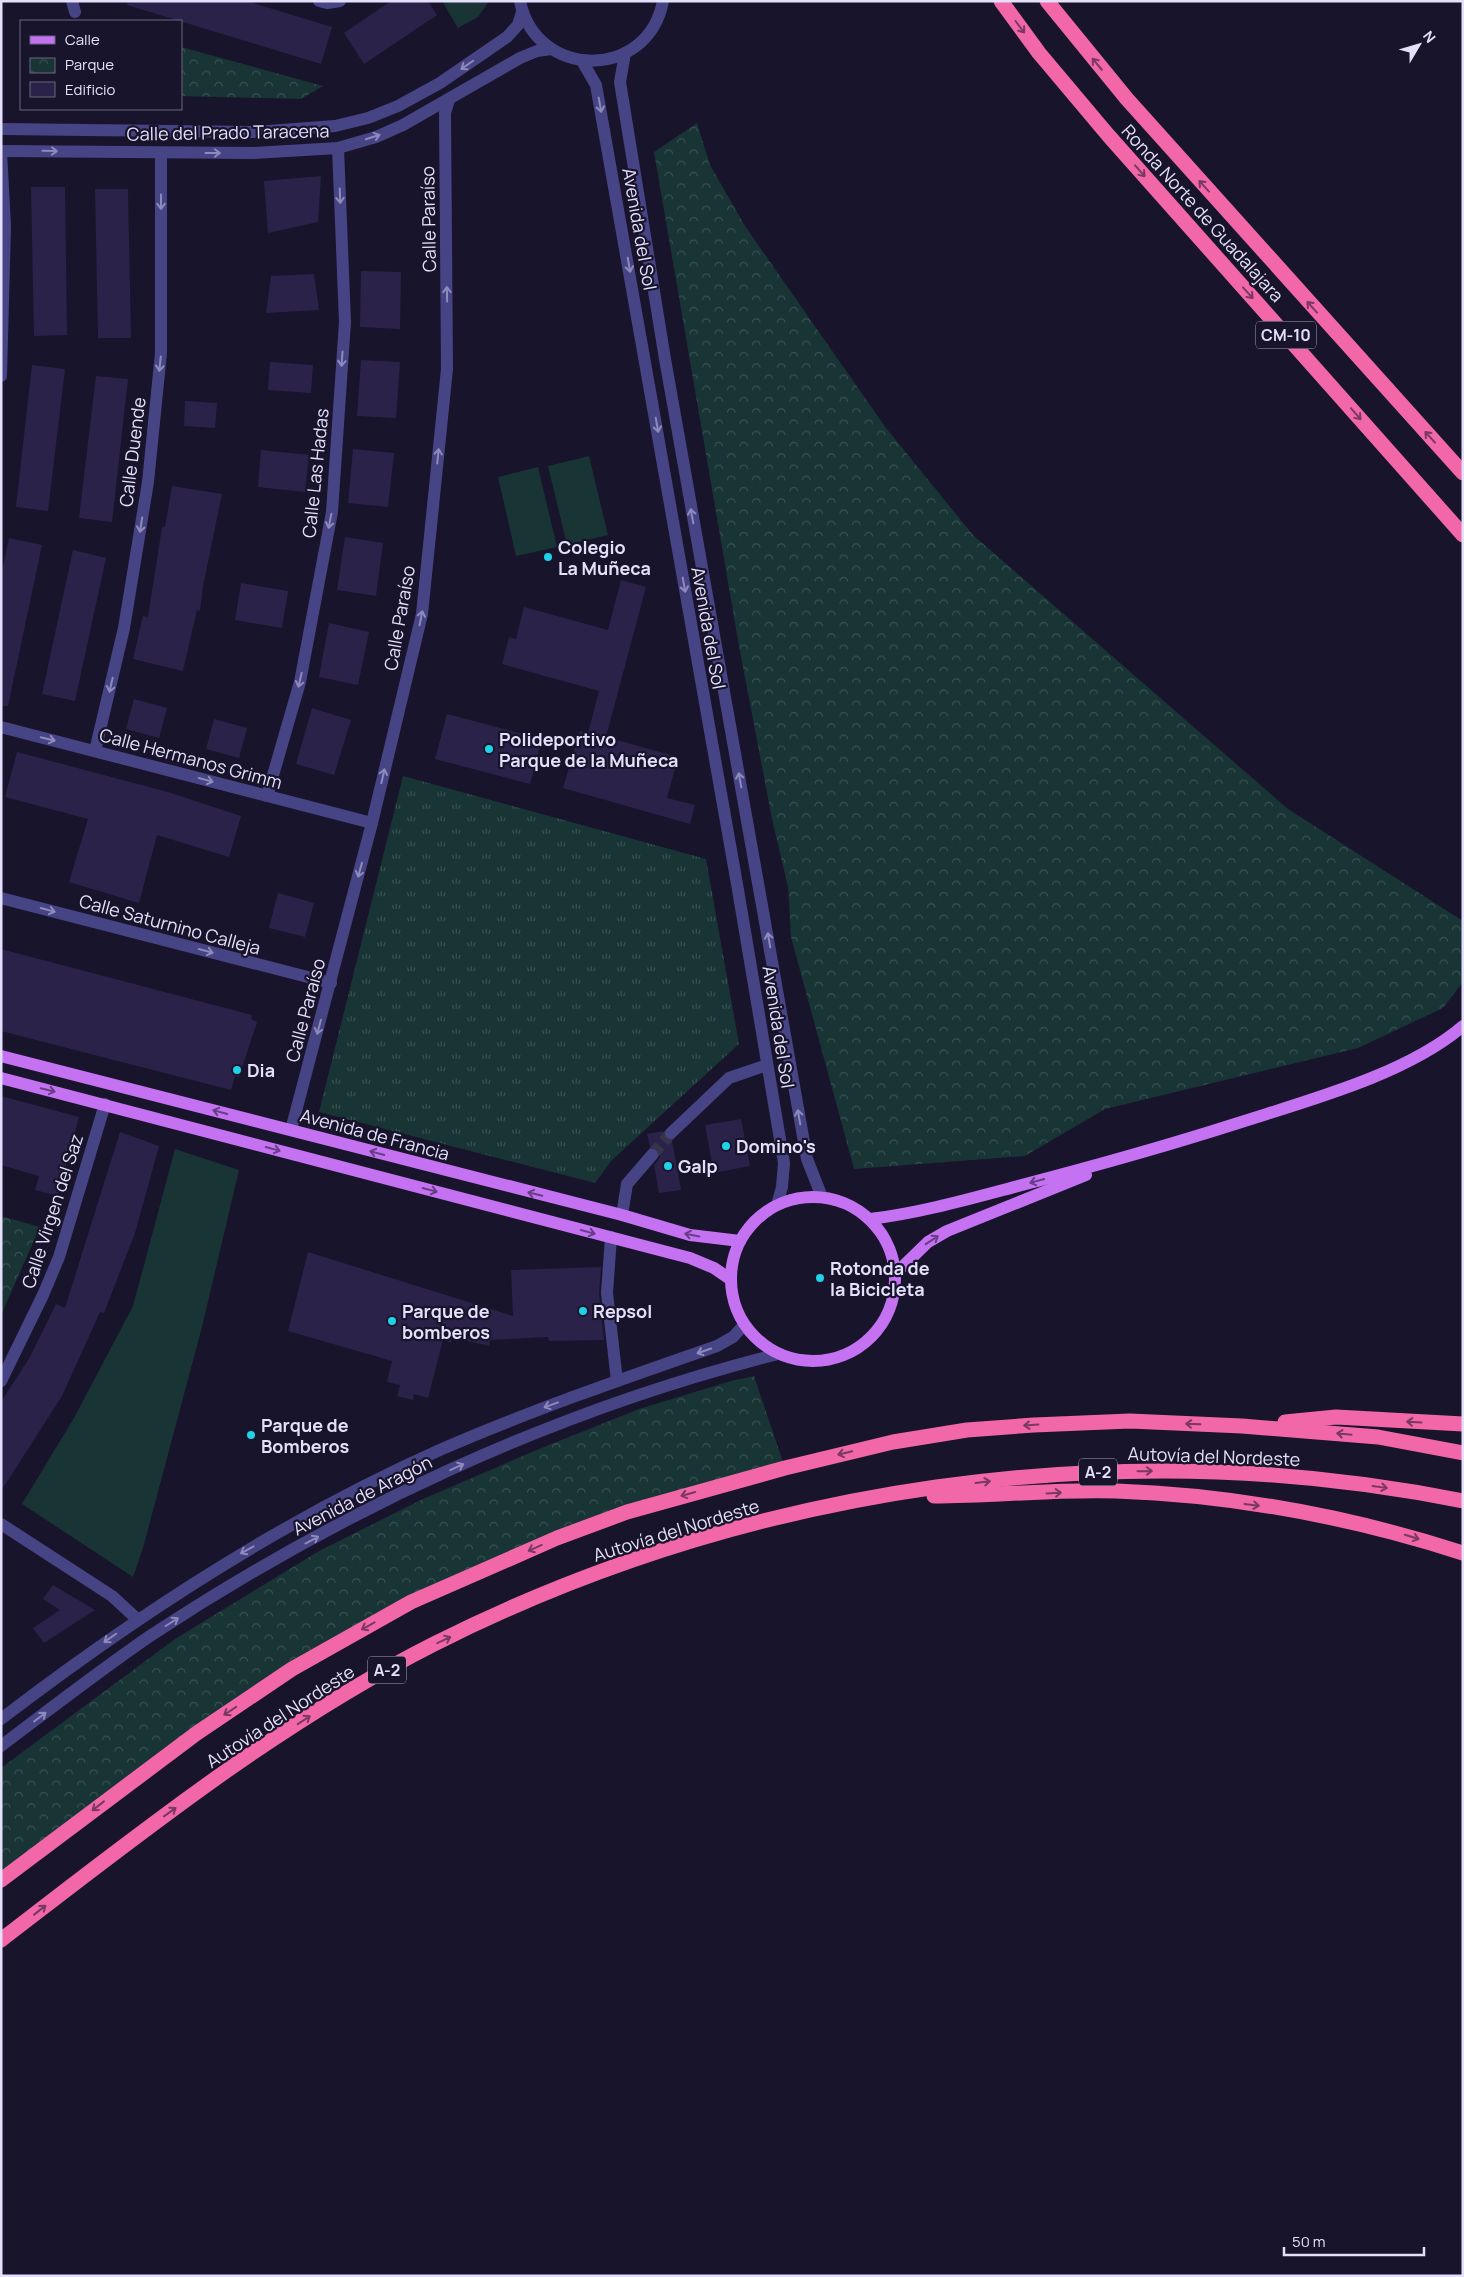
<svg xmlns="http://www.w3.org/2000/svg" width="1464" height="2277" font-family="Manrope,sans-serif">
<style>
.grass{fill:url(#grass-tufts)}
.park{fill:url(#park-crowns)}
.garden{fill:#183434}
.building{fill:#2b224a}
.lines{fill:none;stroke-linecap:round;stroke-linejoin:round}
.minor-tunnel{stroke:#37334a;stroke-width:12;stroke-dasharray:12 6;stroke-linecap:butt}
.minor{stroke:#474485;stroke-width:12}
.major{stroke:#c472f2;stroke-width:12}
.highway{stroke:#f167a7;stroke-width:15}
.oneway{stroke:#7a3963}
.oneway2{stroke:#8e8abb}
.oneway3{stroke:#653e85}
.poi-dot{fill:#1fd2ea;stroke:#18142b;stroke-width:2}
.labels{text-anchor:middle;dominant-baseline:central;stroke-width:4.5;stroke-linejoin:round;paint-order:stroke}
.shield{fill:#18142b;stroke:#a7a3bd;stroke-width:1}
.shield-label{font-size:16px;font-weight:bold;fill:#e4e0fc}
.street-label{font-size:18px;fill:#e4e0fc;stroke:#18142b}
.poi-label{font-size:18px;font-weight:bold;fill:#e4e0fc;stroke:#18142b;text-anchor:start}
</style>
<defs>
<pattern id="grass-tufts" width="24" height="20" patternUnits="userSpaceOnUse" patternTransform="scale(1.25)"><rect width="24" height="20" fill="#183434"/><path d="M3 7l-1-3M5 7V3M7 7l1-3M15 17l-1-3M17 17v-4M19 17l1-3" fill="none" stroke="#395152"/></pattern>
<pattern id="park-crowns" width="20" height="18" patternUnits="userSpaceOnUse" patternTransform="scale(1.25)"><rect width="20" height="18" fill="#183434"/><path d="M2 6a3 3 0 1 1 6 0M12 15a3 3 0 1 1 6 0" fill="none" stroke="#395152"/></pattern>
</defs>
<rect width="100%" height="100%" fill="#18142b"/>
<path class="grass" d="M403,776L706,859L739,1044L612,1160L595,1183L319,1112Z"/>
<g class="park">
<path d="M181,47L323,86L301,99L181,96Z"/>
<path d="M697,123L710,165L745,226L886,428L973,535L1288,809L1463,921V982L1443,1008L1358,1048L1105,1109L1025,1156L854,1169L791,937L788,887L772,819L739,646L654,152Z"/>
<path d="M1,1216L40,1227L1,1315Z"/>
<path d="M754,1376L785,1468L557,1538L292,1669L1,1880V1768L175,1639L319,1551L423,1499L539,1449L639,1409L731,1381Z"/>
</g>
<g class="garden">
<path d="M442,1H489L478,17L458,28Z"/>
<path d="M589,456L608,535L567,545L548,466Z"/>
<path d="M538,467L557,547L516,556L498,477Z"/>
<path d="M175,1149L239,1170L202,1327L143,1548L133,1577L22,1504L74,1418L133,1306Z"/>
</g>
<g class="building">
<path d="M128,1H247L332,27L321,64L127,5Z"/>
<path d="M391,1H428L437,15L364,64L344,33Z"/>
<path d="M321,176L318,222L268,233L264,181Z"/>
<path d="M31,187H65L67,335L34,336Z"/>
<path d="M95,189H128L131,338H98Z"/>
<path d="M361,271L401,272L400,329L360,327Z"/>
<path d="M314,274L319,310L266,313L271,276Z"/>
<path d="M361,360L400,362L396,418L357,416Z"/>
<path d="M270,362L313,365L311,393L268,390Z"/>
<path d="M32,365L65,369L48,511L16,507Z"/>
<path d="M96,376L128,379L112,522L79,518Z"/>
<path d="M185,401L217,403L215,428L184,426Z"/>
<path d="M353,449L394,453L388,507L348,503Z"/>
<path d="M261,450L309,455L305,492L258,487Z"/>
<path d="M172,486L222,494L203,586L200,611L197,610L183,671L133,659L143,616L148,617L162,527H165Z"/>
<path d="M345,537L383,543L376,596L337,590Z"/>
<path d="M9,538L42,545L8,706H1V576Z"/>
<path d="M73,550L106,558L75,701L42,694Z"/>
<path d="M621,580L646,587L606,737L678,757L667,798L695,805L690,824L563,788L580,731L588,733L599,691L502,664L509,637L516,639L524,607L608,630Z"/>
<path d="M241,583L288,591L282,628L235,620Z"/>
<path d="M329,623L369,632L358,685L319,677Z"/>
<path d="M134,699L167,708L159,738L126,729Z"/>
<path d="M312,708L351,720L334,775L296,764Z"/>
<path d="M447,714L542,739L530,784L435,759Z"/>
<path d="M214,719L247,728L239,758L206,749Z"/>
<path d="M17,752L168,792L241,816L229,857L157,835L139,903L69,882L88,819L5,797Z"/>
<path d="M278,893L314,903L305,937L269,928Z"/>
<path d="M1,949L252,1015L251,1019L257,1022L239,1077L235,1076L231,1090L1,1031Z"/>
<path d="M1,1096L79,1117L58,1196L35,1190L39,1176L1,1165Z"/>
<path d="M741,1119L750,1166L714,1173L705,1125Z"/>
<path d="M663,1131L665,1138L672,1141L681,1190L659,1193L654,1165L660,1157V1153L657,1149L650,1147L647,1134Z"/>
<path d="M120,1132L159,1146L135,1233L104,1313L100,1312L62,1396L1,1491V1402L30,1357L56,1304L65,1308Z"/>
<path d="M308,1252L513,1316L511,1270L601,1267L599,1294L604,1340L549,1341L548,1337L490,1340L489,1346L452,1337L451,1343L443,1340L428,1398L414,1394L413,1400L397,1396L400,1385L387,1382L392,1361L288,1331Z"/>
<path d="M53,1585L95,1610L44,1643L33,1628L60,1610L43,1599Z"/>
</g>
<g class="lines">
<path class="minor-tunnel" d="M652,1155L671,1133"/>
<g class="minor">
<path d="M72,1L75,12"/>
<path d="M319,1L327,3L340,1"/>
<path d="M520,1C536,80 648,81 663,1"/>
<path d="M625,53L620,82L665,359L807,1159L822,1197"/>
<path d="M582,61L596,85L737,884L784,1163L782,1187L777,1205"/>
<path d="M1,129L256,132L335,126L368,118L398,106L440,83L507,37L518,25L522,12"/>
<path d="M1,151L253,153L338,148L376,137L403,125L520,58L537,51L551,49"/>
<path d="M1,376L5,226L1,151"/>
<path d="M1,727L372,823"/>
<path d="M95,751L124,628L148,482L161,353V153"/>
<path d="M267,796L300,682L332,512L345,322L338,148"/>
<path d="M1,898L331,983"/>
<path d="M291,1130L372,823L422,614L447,369L445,113L449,100"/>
<path d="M671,1133L729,1078L767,1065"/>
<path d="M622,1215L627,1184L652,1155"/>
<path d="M611,1237L607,1293L617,1381"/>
<path d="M1,1381L43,1295L59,1257L105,1104"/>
<path d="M1,1524L112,1596L137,1619"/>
<path d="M1,1719C138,1614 284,1519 442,1449C532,1410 625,1378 717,1346L733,1337L744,1325"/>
<path d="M1,1746C50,1709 99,1671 150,1636C341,1510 555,1410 778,1354"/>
</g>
<g class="major">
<path d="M1,1056L622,1215L690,1235L740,1241"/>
<path d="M1,1078L690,1258L714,1268L730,1279"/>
<circle cx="813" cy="1279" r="82"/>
<path d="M870,1219C920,1213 969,1199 1018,1186C1091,1167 1163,1147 1235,1124C1306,1101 1406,1075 1463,1026"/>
<path d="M896,1273L928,1242L947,1231L1086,1175"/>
</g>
<g class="highway">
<path d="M1001,1L1039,53L1108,135L1463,535"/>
<path d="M1047,1L1127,99L1463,473"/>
<path d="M1285,1422L1336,1417L1463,1424"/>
<path d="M934,1496C994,1496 1055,1489 1116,1491C1233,1495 1351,1517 1463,1553"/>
<path d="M1,1880L197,1733L292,1669L411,1602L557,1538L627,1512L785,1468L893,1442L967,1430L1034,1425L1130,1421L1242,1426L1378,1437L1463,1453"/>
<path d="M1,1940C139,1834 278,1723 434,1644C748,1486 1117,1431 1463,1501"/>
</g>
</g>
<defs><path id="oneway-shaft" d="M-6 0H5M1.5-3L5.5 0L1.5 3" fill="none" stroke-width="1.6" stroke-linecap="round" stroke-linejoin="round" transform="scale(1.25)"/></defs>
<g class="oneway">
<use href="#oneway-shaft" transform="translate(1020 27) rotate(53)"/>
<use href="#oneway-shaft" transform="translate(1097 64) rotate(-130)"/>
<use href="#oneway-shaft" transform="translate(1140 171) rotate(49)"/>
<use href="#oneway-shaft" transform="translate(1204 186) rotate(-132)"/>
<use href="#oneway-shaft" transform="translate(1248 293) rotate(48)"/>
<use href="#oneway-shaft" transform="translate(1312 307) rotate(-132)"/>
<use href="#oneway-shaft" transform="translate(1356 414) rotate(49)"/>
<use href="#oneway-shaft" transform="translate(1430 437) rotate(-132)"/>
<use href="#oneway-shaft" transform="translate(1414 1422) rotate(-177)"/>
<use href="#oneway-shaft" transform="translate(1193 1424) rotate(-178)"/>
<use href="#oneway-shaft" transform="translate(1031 1425) rotate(176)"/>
<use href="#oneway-shaft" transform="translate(1344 1434) rotate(-174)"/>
<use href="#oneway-shaft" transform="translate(845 1453) rotate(167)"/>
<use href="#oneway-shaft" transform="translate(1145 1471) rotate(-1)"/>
<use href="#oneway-shaft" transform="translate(983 1482) rotate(-7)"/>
<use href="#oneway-shaft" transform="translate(1380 1487) rotate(8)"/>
<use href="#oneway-shaft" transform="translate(1054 1493) rotate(-3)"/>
<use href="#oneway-shaft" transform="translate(688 1494) rotate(164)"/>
<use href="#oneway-shaft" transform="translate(1252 1505) rotate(7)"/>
<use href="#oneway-shaft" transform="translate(1412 1537) rotate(17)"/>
<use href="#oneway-shaft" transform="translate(535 1548) rotate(156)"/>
<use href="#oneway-shaft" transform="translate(368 1626) rotate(151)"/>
<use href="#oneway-shaft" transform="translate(444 1640) rotate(-25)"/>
<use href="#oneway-shaft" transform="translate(230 1711) rotate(146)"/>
<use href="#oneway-shaft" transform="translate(304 1720) rotate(-33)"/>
<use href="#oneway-shaft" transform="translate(98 1806) rotate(142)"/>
<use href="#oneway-shaft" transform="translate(170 1812) rotate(-36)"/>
<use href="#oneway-shaft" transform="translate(40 1910) rotate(-38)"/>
</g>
<g class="oneway2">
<use href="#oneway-shaft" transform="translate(467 65) rotate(145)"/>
<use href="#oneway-shaft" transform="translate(600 105) rotate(80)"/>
<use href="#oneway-shaft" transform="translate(373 137) rotate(-18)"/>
<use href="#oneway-shaft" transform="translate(50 151) rotate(1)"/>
<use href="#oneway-shaft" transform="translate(213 153)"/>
<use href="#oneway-shaft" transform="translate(340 196) rotate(88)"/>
<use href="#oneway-shaft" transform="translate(161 202) rotate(90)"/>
<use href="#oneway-shaft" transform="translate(629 265) rotate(80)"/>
<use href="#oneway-shaft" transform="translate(447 294) rotate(-91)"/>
<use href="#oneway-shaft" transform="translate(342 359) rotate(94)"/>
<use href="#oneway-shaft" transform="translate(160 364) rotate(96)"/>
<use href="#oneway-shaft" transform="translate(657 425) rotate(80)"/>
<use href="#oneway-shaft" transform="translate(438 456) rotate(-84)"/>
<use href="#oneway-shaft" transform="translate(692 516) rotate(-100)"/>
<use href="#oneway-shaft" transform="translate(330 521) rotate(101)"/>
<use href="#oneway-shaft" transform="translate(141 525) rotate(99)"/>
<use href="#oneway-shaft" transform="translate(684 585) rotate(80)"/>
<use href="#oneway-shaft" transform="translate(421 618) rotate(-79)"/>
<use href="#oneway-shaft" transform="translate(300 680) rotate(103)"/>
<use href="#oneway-shaft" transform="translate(111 685) rotate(103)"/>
<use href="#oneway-shaft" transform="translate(48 739) rotate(14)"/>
<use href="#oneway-shaft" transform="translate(383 776) rotate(-77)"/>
<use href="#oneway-shaft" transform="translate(206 780) rotate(15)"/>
<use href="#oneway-shaft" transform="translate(740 780) rotate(-100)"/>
<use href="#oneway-shaft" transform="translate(360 870) rotate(105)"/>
<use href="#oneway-shaft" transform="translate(48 910) rotate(15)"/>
<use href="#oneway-shaft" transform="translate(769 940) rotate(-100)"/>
<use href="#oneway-shaft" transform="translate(206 951) rotate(15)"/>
<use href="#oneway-shaft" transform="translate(319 1027) rotate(105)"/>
<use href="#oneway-shaft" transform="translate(799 1117) rotate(-100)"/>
<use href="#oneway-shaft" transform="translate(704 1351) rotate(161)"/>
<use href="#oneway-shaft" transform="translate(551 1405) rotate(160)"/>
<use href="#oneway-shaft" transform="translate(457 1467) rotate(-24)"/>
<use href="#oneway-shaft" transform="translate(312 1540) rotate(-28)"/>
<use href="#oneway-shaft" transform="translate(247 1550) rotate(151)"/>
<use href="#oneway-shaft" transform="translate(172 1622) rotate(-32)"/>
<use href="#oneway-shaft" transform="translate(110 1638) rotate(145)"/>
<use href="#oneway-shaft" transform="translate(40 1717) rotate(-37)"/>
</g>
<g class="oneway3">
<use href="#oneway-shaft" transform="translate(48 1090) rotate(14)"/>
<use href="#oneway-shaft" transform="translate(220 1112) rotate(-165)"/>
<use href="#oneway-shaft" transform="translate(273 1149) rotate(15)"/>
<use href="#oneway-shaft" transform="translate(377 1153) rotate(-165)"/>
<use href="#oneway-shaft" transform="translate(1037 1181) rotate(165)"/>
<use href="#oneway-shaft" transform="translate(430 1190) rotate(15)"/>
<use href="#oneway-shaft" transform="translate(535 1194) rotate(-166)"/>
<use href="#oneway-shaft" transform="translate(588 1232) rotate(15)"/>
<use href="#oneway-shaft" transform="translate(692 1235) rotate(-169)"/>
<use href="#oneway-shaft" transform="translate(932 1240) rotate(-33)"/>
</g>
<g class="poi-dot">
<circle cx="548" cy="557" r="5"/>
<circle cx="489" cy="749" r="5"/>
<circle cx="237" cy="1070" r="5"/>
<circle cx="726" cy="1146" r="5"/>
<circle cx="668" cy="1166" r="5"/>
<circle cx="820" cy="1278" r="5"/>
<circle cx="583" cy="1311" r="5"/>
<circle cx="392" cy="1321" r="5"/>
<circle cx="251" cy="1435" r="5"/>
</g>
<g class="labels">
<g class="shield">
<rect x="1256" y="321.5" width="60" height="27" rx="4"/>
<rect x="1079" y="1458.5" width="38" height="27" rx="4"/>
<rect x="368" y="1656.5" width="38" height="27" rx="4"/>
</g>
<g class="shield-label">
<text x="1286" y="335">CM-10</text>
<text x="1098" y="1472">A-2</text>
<text x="387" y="1670">A-2</text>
</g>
<g class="street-label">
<text transform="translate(228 132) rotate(-1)">Calle del Prado Taracena</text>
<text transform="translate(1203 213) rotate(48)">Ronda Norte de Guadalajara</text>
<text transform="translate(428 219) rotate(-91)">Calle Paraíso</text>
<text transform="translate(640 229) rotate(80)">Avenida del Sol</text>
<text transform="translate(132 452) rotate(-83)">Calle Duende</text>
<text transform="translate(315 473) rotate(-84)">Calle Las Hadas</text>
<text transform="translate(399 618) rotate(-80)">Calle Paraíso</text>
<text transform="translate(709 628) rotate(80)">Avenida del Sol</text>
<text transform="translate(191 758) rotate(15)">Calle Hermanos Grimm</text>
<text transform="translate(170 924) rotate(15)">Calle Saturnino Calleja</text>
<text transform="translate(305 1010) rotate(-75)">Calle Paraíso</text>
<text transform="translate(779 1027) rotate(81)">Avenida del Sol</text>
<text transform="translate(375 1134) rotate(15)">Avenida de Francia</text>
<text transform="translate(52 1211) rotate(-72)">Calle Virgen del Saz</text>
<text transform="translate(1214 1456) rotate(2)">Autovía del Nordeste</text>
<text transform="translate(362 1495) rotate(-27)">Avenida de Aragón</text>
<text transform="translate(676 1530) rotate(-17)">Autovía del Nordeste</text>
<text transform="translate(280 1716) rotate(-33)">Autovía del Nordeste</text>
</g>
<g class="poi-label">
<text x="558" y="547">Colegio<tspan x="558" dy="21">La Muñeca</tspan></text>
<text x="499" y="739">Polideportivo<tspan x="499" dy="21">Parque de la Muñeca</tspan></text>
<text x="247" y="1070">Dia</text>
<text x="736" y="1146">Domino's</text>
<text x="678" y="1166">Galp</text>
<text x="830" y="1268">Rotonda de<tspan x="830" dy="21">la Bicicleta</tspan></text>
<text x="402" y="1311">Parque de<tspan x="402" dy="21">bomberos</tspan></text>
<text x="593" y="1311">Repsol</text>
<text x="261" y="1425">Parque de<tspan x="261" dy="21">Bomberos</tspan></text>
</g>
</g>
<rect width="1464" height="2277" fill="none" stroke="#e4e0fc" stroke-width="5"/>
<rect x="20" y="20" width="162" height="90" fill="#18142b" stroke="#6a667f"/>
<rect x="30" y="36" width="25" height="8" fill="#c472f2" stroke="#6a667f"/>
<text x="65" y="45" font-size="15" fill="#e4e0fc">Calle</text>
<rect x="30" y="58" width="25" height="15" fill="url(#park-crowns)" stroke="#6a667f"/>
<text x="65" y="70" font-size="15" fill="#e4e0fc">Parque</text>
<rect x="30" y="82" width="25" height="15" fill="#2b224a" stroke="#6a667f"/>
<text x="65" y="95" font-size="15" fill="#e4e0fc">Edificio</text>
<g transform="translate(1419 45) rotate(52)" stroke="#18142b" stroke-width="4" paint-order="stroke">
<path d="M0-4L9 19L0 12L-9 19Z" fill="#e4e0fc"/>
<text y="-8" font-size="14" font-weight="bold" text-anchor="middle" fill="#e4e0fc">N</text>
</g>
<path d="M1284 2247v8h140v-8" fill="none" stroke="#e4e0fc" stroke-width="2.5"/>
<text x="1292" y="2247" font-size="15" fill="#e4e0fc" stroke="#18142b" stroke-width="4" paint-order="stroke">50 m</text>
</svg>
